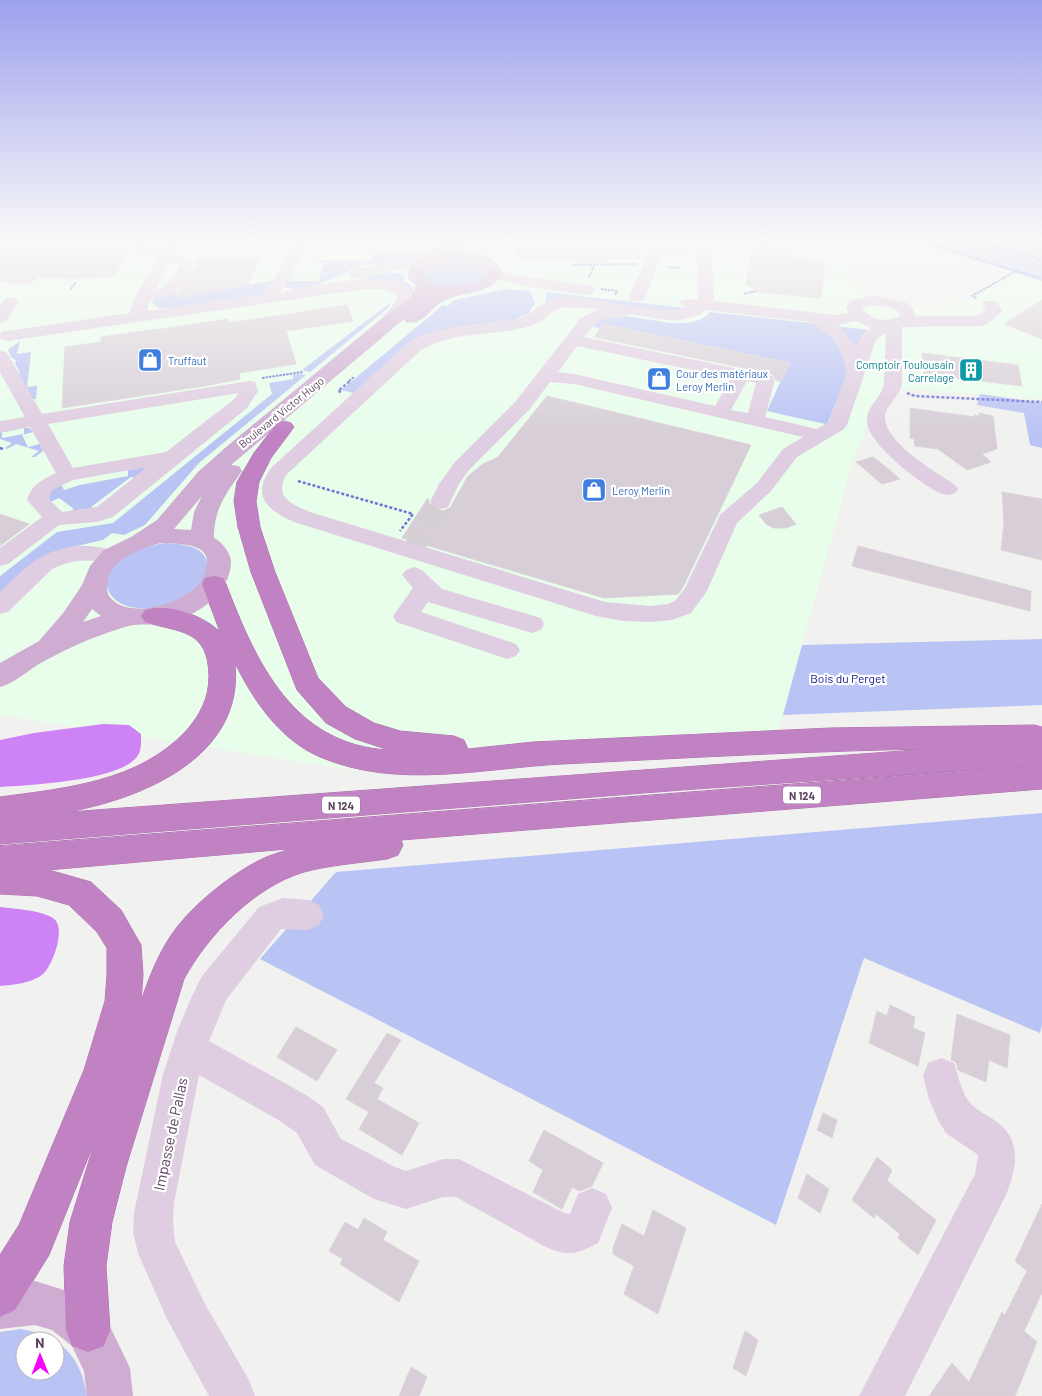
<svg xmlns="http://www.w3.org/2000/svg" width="1042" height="1396" font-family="Barlow,sans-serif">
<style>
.commercial{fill:#e8feeb}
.green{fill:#bac4f4;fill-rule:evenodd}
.water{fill:#cd83f5}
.building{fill:#d7ced7;stroke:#dcd3da}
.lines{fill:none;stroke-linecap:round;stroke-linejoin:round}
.minor-tunnel{stroke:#d3cfd2;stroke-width:20;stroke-dasharray:20 10;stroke-linecap:butt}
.highway-casing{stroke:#ad6eaf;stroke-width:1}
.path-far1{stroke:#6e74d5;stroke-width:2;stroke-dasharray:2.5 1;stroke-linecap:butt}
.path{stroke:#6e74d5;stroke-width:2.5;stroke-dasharray:3 2;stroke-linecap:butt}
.minor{fill:#dfcde1;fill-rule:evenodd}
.major{fill:#cfacd1;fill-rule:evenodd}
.highway{fill:#c082c3;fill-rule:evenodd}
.labels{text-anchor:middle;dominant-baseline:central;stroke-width:4.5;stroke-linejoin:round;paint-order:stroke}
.far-shop-label{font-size:11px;fill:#366cbe;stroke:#fff;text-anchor:start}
.far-culture-label{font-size:11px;fill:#0d838f;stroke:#fff;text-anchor:end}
.far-street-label{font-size:11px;fill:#5d455f;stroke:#fff}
.shield{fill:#fff;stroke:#8e7d8f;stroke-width:1}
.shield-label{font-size:11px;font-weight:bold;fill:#5d455f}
.park-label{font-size:12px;fill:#0e1589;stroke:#fff}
.near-street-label{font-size:15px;fill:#5d455f;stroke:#fff}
</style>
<rect width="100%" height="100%" fill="#f1f2ef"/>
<path class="commercial" d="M0,240H797L800,245L841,244L855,289L931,314L1018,272L1042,281V399L883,387L853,460L774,747L354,770L0,715Z"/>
<g class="green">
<path d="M439,240H471L467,249C459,253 450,251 441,252C431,254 421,259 411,261C394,264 377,262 361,266C339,273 307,296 284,287L286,282L289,281H319L324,263H316L319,260L371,261L374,253L421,254L422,251L437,247Z"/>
<path d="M910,240L1042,241V281Z"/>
<path d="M468,259L487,267L488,276C464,291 451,290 425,279L424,270L441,261Z"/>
<path d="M385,272L404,274L405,282L411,285L414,291L412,294L351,284L367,276Z"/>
<path d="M270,281H273L264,294L171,308H158L152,303L154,298L178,291L176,298Z"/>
<path d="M505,289L530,291L535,303L528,314L512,321L429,335L357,394L341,390L443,305L447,306L455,300Z"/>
<path d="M546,292L693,309L682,314L546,304Z"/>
<path d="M391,302L388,308L310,372L302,370Z"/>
<path d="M710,312L820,324L836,337L849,369L828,423L825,424L767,411L789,363L604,324L600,329L593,326L601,317C608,317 616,315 624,316C648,317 691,334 710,312Z"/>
<path d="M833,326L870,330L858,361Z"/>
<path d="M20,341L17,354L31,352L27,387L37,386L36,399H32L18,374L20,373L15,363L16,360L12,358L8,350Z"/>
<path d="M300,374L306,375L199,463L145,525L124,535L112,533L103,540L68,548L0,599V576L57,532L113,523L272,394L269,383L293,379V375Z"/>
<path d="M980,394L1042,403V448L1030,445L1024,413L977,405Z"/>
<path d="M24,428H29L33,432L22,435L28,447L40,444L43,451L35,457H31L39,451L16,444L7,449L5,448L12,443L0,439V433H2V438L24,434Z"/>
<path d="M146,467V475L140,479L131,477L91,507L100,510L65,515L74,509L59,498L48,503V493L61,484L64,490L80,485L128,476V470Z"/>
<path d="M165,543C182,544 205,545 208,565C209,571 207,578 203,583C200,586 195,589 191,592C172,604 161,610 138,608C115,607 96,587 114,566C127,551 147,546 165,543Z"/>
<path d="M1042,639V705L783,715L802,645Z"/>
<path d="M1042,813V1025L1040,1033L864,958L776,1225L260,959L336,872Z"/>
<path d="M21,1329C61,1336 81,1356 87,1396H0V1332ZM25,1341H55V1371H25Z"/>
</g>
<g class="water">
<path d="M103,724L129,725L141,734C141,744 142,752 135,759C114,781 31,785 0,787V740L34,733Z"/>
<path d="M0,907C15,909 40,910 53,918C67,927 53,964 44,973C34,983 13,985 0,986Z"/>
</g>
<g class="building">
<path d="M0,240H53L54,246L61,248L132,247L114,276L72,279L39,277L29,283L14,285L0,280Z"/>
<path d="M517,240H637L641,259H605L606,262H571L570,259H525L517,255Z"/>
<path d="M755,240H784L787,257L825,261L821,298L758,292L746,284Z"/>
<path d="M194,259L224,258L259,259L248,285L175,298L192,272L196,264Z"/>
<path d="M1042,300V339L1004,324Z"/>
<path d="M347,305L353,321L286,331L296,364L239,373L240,379L210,385L62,408L65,347L101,342V337L158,329V332L160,329L228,319L229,323Z"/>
<path d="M604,324L621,328L790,363L781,381H777L772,374L594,337Z"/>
<path d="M922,353L1018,365L1022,386L924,374Z"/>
<path d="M547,396L751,445L683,587L678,594L604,598L402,538L427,499H429V503L433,509L442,511L450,508L468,476L483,464L498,457Z"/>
<path d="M910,408L975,417L974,415L979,416V413L993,416L997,449L982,454L991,462L967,470L938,449L915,446L914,439L910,438Z"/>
<path d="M873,457L887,468L900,479L882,484L856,462Z"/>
<path d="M1002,492L1042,499V560L1001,550L1004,522Z"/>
<path d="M782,507L796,524L786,528H774L766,524L759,515Z"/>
<path d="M0,514L29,524L0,546Z"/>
<path d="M858,546L1031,591L1030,611L852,566Z"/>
<path d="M890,1005L915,1017L913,1028L925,1033L918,1066L869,1043L877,1011L887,1016Z"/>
<path d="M957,1014L1010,1035L1007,1068L989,1060L986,1082L958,1070L956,1062L951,1060Z"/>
<path d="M296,1027L337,1050L317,1081L277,1057Z"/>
<path d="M387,1033L401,1040L374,1083L383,1088L377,1099L419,1123L402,1155L359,1129L369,1112L346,1099Z"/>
<path d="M823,1113L837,1120L832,1138L817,1130Z"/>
<path d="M544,1130L603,1163L592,1186L579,1191L572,1187L562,1209L533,1192L543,1170L529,1161Z"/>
<path d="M877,1157L892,1170L887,1181L936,1220L918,1255L898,1238L900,1234L876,1214L874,1218L852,1200Z"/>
<path d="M807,1174L829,1189L820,1213L798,1198Z"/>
<path d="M1042,1204V1293L1024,1331L1037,1342L1015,1396H929L952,1363L969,1382L1002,1312L1005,1315L1027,1271L1015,1261Z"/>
<path d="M653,1210L686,1228L658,1314L624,1294L634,1266L613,1254V1248L622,1224L644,1236Z"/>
<path d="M364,1218L387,1232L383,1240L419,1261L399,1302L340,1264L343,1259L329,1251L345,1222L358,1230Z"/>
<path d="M745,1331L758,1340L746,1376L733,1368Z"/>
<path d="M411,1367L427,1377L419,1396H399Z"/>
</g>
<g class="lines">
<path class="minor-tunnel" d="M412,551L441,502"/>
<defs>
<g id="highway">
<path d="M284,421L291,423L294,427L271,458L259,482L256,501L260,527L275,572L318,678L346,707L374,723L400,731L454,736L464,740L468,749L533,742L830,728L1034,725L1042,727V765L682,790L0,844V797C66,788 138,782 186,731C200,715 209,698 209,676C208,629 181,633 145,622L141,616L145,610C168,603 203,615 220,632L202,584L205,578L214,576L223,578L226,584C256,662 293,745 389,750L355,739L326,723L297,690L251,572L238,527L234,501L237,482L254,453L277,423ZM235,663C253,700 280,740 320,757C398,790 482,768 563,764C685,758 807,751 930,749L68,812C143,798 245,757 235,663Z"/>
<path d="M1042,765V789L401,840L403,845L398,855L387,859C360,863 330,865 304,872C254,887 208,935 184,979L126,1167L112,1222L106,1266L110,1330L104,1346L88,1352L72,1346L66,1330L64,1266L70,1222L96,1138L49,1255L15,1310L0,1317V1255L19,1225L84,1070L105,1001L107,975V948L97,932L69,905L37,896L0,894V846ZM289,849C280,853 269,855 260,860C230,875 191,906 172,934C158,954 149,978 141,1001L143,975L141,945L121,910L91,882L49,870Z"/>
</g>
</defs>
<use href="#highway" class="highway-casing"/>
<g class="path-far1">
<path d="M915,240L1042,279"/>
<path d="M971,240L1042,260"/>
<path d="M490,249L493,240"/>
<path d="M572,265L636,264"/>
<path d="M667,267L680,268"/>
<path d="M589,277L595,264"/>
<path d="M71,289L76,282"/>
<path d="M601,289L617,291L615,295"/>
<path d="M744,294L756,291"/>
<path d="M976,298L972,296L1014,272H1018"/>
<path d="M262,378L303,372"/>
<path d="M349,381L354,377"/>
</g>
<g class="path">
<path d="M341,392L338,391L351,380"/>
<path d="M907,393L915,396L1042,402"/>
<path d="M0,448L3,449"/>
<path d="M298,481L413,514L400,531"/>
</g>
<g class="minor">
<path d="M55,240H151L149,244L157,249L155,252L150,253L136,249L134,245L61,246L56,245L54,242Z"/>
<path d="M168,240H182L174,255L185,257L194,263C186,285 175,298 150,300L147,311L262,294L274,279L295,240H309L289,280L280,292C309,287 384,269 408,288C411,291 412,295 414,298C409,311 396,330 381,327L379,323L398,298C391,288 376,289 365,289L7,341L0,338L1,332L7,331L130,313L133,301ZM170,263L179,265C174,277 169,286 155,290Z"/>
<path d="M697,240H711L714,301L836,315L848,313L846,308L850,301L874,295L907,303L911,306L916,316H977L986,310L982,304L984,301H996L1003,311L987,324L981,326L902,327V384C900,396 887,404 885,415C883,443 935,471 955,485L958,489L955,493C950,495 946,496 940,493C921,484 868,444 867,422C866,406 881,399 884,384L886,333L876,340L847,425L844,429L797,457L771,491L737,523L707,591L691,613L672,620L650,622L623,621L596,616L294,522C267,510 251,496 271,468L409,342C435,328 464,325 493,322C502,320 515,321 523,317C537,310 547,298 564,297C603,297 653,316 688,308L682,306L680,303L682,300L698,299ZM874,305L890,307L899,312L900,316C888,323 869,320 862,308ZM563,307L598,309L581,318L515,402L455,462L439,484L430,502L434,507L441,509L448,507L459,484L469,470L529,410L550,382L574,384L803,437L783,449L757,483L720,515L685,588L675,601L668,604L650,606L605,602L310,512C292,504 274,498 286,475L421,350C455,330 494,337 530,326C542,323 550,311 563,307ZM705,310L810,322L832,337L842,355L847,372L829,422L817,429L765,417L775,380L772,376L584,337L593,326L606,318H622L629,314L675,321L700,315ZM856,321L871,328L862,334L856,347L838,325ZM577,346L731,378L715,406L574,374L558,372ZM747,381L756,383L748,413L731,410Z"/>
<path d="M664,244L684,245L686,248L684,251L662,254L645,298L643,301H631L629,298L649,251L651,248Z"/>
<path d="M424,259L429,260L431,263L429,266L379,272L356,279L351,277L348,274L351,271L378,263Z"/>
<path d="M495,267L514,275L587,285L593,287L595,290L593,293L587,295C567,292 498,286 487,272L490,269Z"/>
<path d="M11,297L17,299L19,302L6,321L0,323V306L5,299Z"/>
<path d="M0,351L6,352L9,356L42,414L249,381L255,382L258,391L247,408L113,517L97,522L59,525L8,564L0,566V548L42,517L27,500C32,484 42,480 56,473L30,427L0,433V421L25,417L0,372ZM239,393L233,400L166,452L73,468L48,424ZM147,467L97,507L62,512L49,499L52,490L73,480Z"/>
<path d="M77,546C91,545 105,548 119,552L122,557L119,562C110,565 104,562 95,561C79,559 66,562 52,569L8,612L0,614V592C26,567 39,551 77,546Z"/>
<path d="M414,567L422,570L442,589L541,618L544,624L541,630L532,633L428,602L421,612L516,644L520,650L516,656L507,659L396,622L393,616L413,588L402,575L406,570Z"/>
<path d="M283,898L308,900L319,905L324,915L319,925L308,930L281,929L226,1000L209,1041L306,1095L323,1107L341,1139L395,1167L406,1171L443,1159H459L564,1213L570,1214L578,1194L592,1188L606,1194L612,1208L598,1243C577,1254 569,1257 546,1247L456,1197H443L406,1209L374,1199L315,1165L297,1133L280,1121L199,1075L174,1203L173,1222L175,1242L205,1304L249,1380L255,1396H209L167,1319L138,1253L133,1232L134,1213L163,1074L178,1029L192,996L202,976L259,907Z"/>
<path d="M941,1058L954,1063C959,1077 961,1094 972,1105C979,1112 989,1116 997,1122C1023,1141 1016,1170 1006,1195L905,1396H859L975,1174L978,1157L977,1154L947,1134L939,1122L929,1099L923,1076L928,1063Z"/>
</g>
<g class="major">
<path d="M453,251C473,252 497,253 502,275C487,297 463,290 442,302C430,309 422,326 406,322L404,319L231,465L239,466L242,471C226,494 214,508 214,538C221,541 231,553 231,562C231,594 194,618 166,623C153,626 140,623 128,626C114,630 101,635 88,640C71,647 55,655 39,664C26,672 15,683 0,687V663L39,641L64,612L82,585L90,566L104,550L131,537L157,520L198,472L225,448L381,319L412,296L416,286L408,278C408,256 436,253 453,251ZM453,261L473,262L485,268L486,274C471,291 440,290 424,276V272L438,263ZM202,496L194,512L191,530L174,529ZM161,543C175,544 210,542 207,564C205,572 204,579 198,585C181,604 127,621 109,596C107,592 107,589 107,585C108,560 141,548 161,543ZM92,609L101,616L83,622Z"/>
<path d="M35,1281L80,1295L104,1314L130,1368L133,1396H87L84,1371L72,1346L52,1330L35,1325L0,1329V1285Z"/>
</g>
<use href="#highway" class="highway"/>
</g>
<linearGradient id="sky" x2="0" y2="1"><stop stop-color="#9da0ed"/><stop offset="0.55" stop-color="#f9f9f8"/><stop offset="1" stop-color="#f9f9f8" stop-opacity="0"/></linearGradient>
<rect width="1042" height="436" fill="url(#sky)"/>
<defs>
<symbol id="shop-square" viewBox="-11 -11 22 22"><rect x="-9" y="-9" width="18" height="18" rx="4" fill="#3f7fe0" stroke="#fff"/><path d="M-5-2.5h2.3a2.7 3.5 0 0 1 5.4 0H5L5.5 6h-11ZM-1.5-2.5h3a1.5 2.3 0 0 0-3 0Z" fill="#fff"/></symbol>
<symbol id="building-square" viewBox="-11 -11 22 22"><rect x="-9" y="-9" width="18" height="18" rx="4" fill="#0f9aa8" stroke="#fff"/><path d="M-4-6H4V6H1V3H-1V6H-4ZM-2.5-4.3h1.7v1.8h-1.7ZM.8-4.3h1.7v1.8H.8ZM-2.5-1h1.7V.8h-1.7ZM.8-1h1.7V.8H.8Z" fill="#fff"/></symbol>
</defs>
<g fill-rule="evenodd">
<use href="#shop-square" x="136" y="346" width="28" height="28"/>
<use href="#building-square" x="957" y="356" width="28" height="28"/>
<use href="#shop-square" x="645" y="365" width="28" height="28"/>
<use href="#shop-square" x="580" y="476" width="28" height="28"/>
</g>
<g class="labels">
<g class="far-shop-label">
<text x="168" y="360">Truffaut</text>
<text x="676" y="373">Cour des matériaux<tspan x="676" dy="13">Leroy Merlin</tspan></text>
<text x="612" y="490">Leroy Merlin</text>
</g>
<g class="far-culture-label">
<text x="954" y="364">Comptoir Toulousain<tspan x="954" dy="13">Carrelage</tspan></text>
</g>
<g class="far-street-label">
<text transform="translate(281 412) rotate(-39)">Boulevard Victor Hugo</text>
</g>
<g class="shield">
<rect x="783" y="786.5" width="38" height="17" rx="4"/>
<rect x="322" y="796.5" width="38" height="17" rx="4"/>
</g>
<g class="shield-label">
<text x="802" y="795">N 124</text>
<text x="341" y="805">N 124</text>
</g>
<g class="park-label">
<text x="848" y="678">Bois du Perget</text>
</g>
<g class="near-street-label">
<text transform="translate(170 1134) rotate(-78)">Impasse de Pallas</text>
</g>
</g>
<g transform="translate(40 1356) rotate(359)"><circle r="24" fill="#ffffff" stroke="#beb5bf"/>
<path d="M0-4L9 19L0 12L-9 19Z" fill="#f407f4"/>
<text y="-8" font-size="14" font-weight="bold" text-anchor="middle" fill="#5d455f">N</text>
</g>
</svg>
